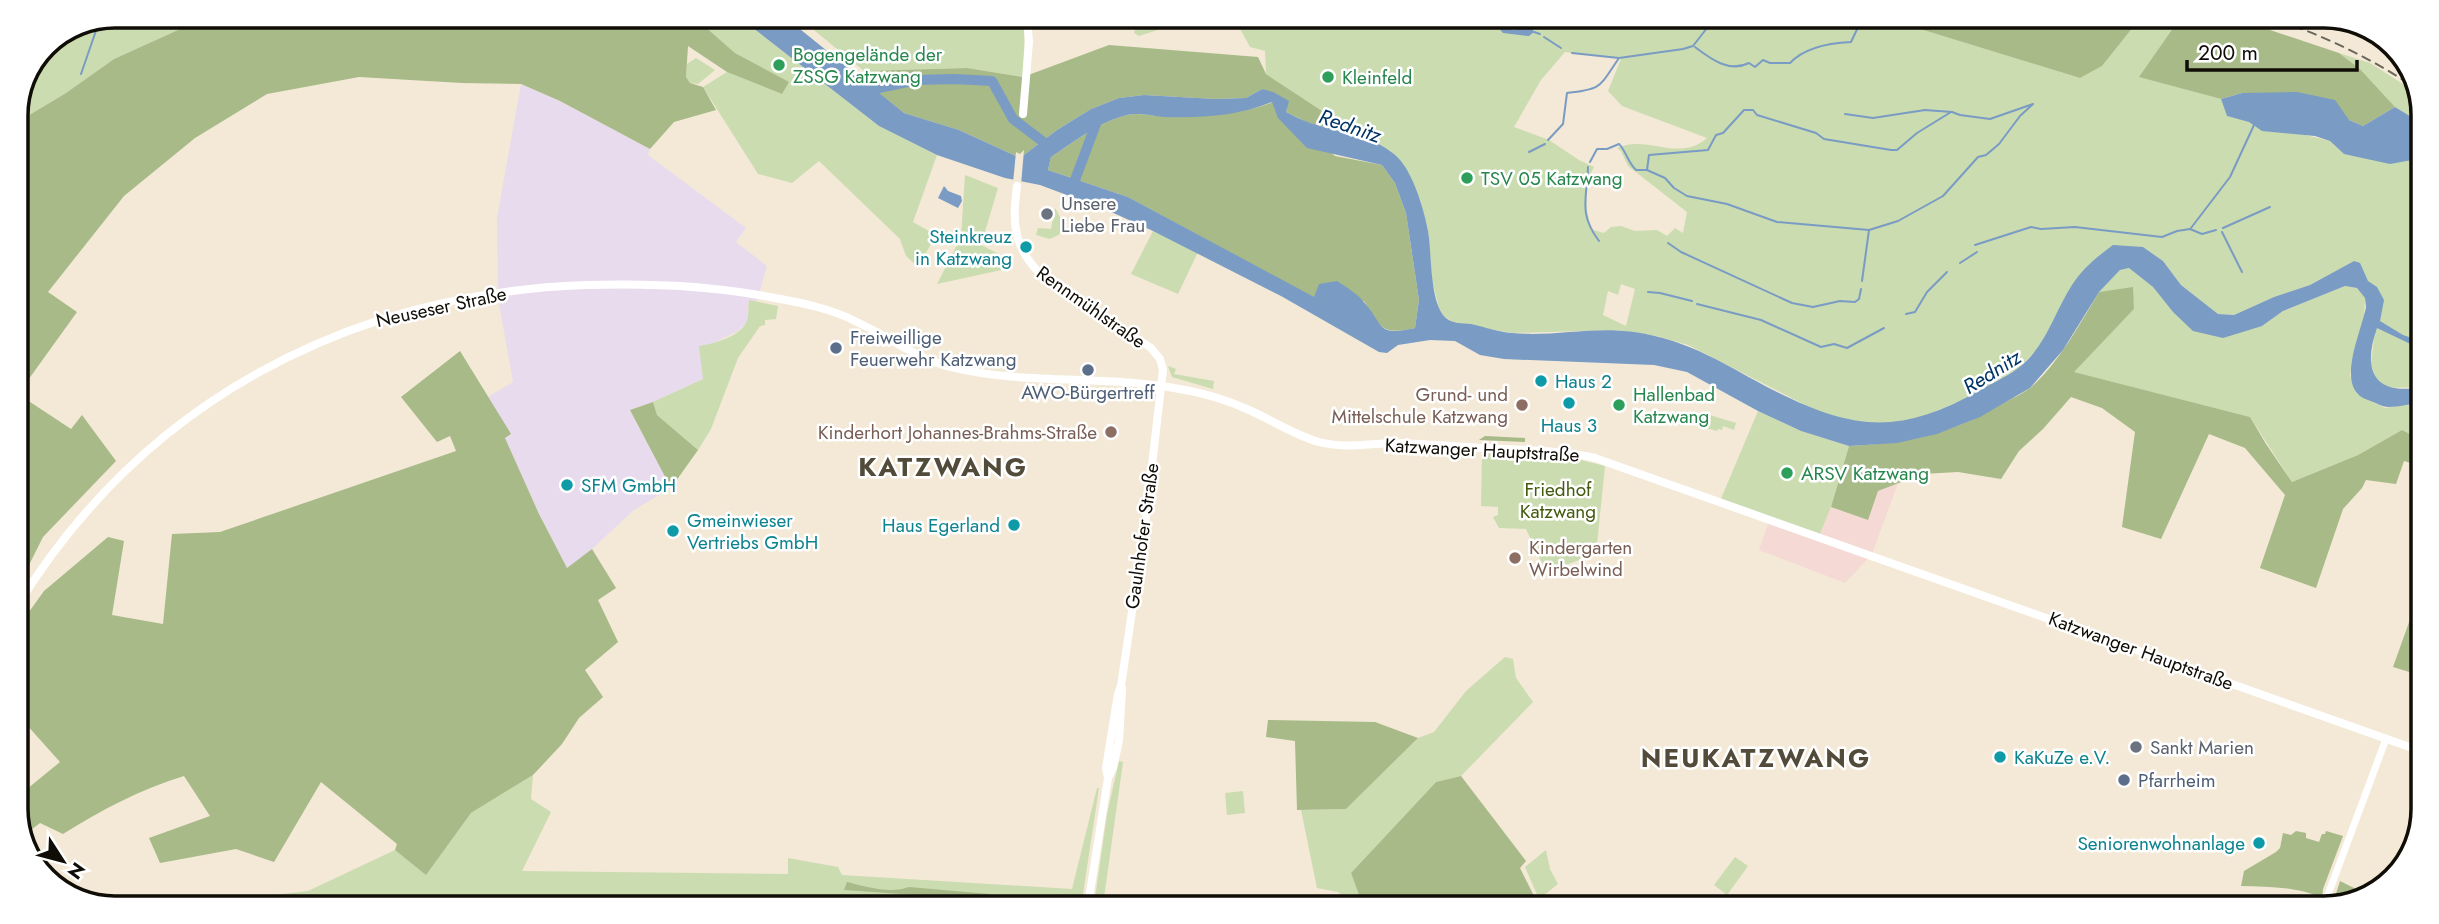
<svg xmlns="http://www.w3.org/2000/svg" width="2439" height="924" font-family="Jost,sans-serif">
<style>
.commercial{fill:#f4d9d5}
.industrial{fill:#e9dbee}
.green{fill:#cbdcb0;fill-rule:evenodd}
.forest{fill:#a7ba88}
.water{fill:#799bc4;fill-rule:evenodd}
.pier{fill:#f3e9d6}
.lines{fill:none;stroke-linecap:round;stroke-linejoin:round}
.stream{stroke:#799bc4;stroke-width:2}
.river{stroke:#799bc4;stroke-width:10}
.tertiary{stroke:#fff;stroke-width:7}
.secondary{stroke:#fff;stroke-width:8}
.rail{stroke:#6b665a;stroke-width:2;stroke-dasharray:10 5;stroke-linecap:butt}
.leisure-dot{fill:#2e9e5b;stroke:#fff;stroke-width:2.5}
.worship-dot{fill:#6b7280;stroke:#fff;stroke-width:2.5}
.culture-dot{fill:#0f9aa8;stroke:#fff;stroke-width:2.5}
.service-dot{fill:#5c6f8a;stroke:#fff;stroke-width:2.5}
.education-dot{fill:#8d6e63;stroke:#fff;stroke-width:2.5}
.labels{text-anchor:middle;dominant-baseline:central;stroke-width:5;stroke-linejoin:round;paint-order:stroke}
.leisure-label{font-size:19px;fill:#27864d;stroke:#fff;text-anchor:start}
.worship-label{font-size:19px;fill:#5b616d;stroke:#fff;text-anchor:start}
.culture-label{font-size:19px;fill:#0d838f;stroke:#fff;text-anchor:start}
.street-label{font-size:19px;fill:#100d07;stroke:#fff}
.service-label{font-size:19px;fill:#4e5e75;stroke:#fff;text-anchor:start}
.education-label{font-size:19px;fill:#785e54;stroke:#fff;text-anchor:end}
.park-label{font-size:19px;fill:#445a0e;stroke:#fff}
.water-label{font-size:21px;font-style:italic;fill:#003467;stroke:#fff}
.district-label{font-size:26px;font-weight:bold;letter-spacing:2px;fill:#524b3a;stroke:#fff}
.rim{fill:none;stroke:#100d07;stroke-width:3.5}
</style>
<rect width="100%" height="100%" fill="#f3e9d6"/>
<path class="commercial" d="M1898,483L1872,554L1845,583L1759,550L1770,518L1819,536L1831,507L1867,520L1878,491Z"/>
<path class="industrial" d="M521,84L560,101L650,149L648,155L746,228L736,242L767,266L757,301L749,300L747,322L738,331L712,344L703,379L653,402L630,410L671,488L634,510L592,549L567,569L539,514L505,438L511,435L488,397L513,382L498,298L497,218Z"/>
<g class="green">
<path d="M115,16H209L114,59L66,93L16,123V109L45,44Z"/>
<path d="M694,17H739L879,126L937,155L913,222L936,235L918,267L906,256L900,239L819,161L792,183L758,174L703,87L727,72L782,94L788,82L735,53Z"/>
<path d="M798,17L1025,18L1023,77L967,68L864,71Z"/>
<path d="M1138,18H1195L1139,36L1134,33Z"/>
<path d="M1234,18L1695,20L1713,27L1717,20H1891L2080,78L2102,66L2138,21H2178L2140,77L2221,99L2227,116L2330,141L2344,154L2423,158L2421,387L2385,388L2376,380L2371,364L2374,338L2368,281L2354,261L2310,285L2274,297L2234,315L2218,314L2181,285L2163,261L2143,247L2071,287L2059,312L2037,349L2018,369L1962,400L1922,417L1884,424L1848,420L1817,411L1688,345L1657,336L1616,330L1513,333L1454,323L1444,316L1439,308L1432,280L1428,231L1420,200L1408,173L1395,155L1357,134L1266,74L1265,51L1250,47ZM1565,52L1621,59L1608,91L1622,106L1707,138C1679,163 1647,134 1617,148L1621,151L1628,166L1687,212L1683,233L1675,228L1667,236L1657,230L1635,231L1621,226L1611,227L1604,233L1593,230C1584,213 1584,185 1594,167L1579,160L1549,140L1514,127L1541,80ZM1621,284L1635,289L1626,326L1603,315L1608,291L1618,295Z"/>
<path d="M2339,53L2370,63L2417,93L2423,108V124L2395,107L2360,69Z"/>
<path d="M696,58L715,70L698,84L690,83L686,77L687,64Z"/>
<path d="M965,175L998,188L981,245L1005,257L1001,270L937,284L961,237Z"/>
<path d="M1055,208L1063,222L1060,234L1050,239L1036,235L1038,228L1051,229Z"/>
<path d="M1153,231L1198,252L1178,294L1131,274Z"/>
<path d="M2129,268L2153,287L2173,312L2262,326L2283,311L2345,286L2357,288L2365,298L2364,322L2352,360L2350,376L2357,394L2385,408L2421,402V440L2402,430L2358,455L2292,482L2250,417L2073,372L2134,309L2132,288L2099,292L2120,270Z"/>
<path d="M749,300L778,306L776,319L765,320V325L760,326L738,358L711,429L698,450L657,415L653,402L703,379L699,346C714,344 738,337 746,323C749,317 748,307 749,300Z"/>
<path d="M1168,366L1176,369L1174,374L1214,381L1213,389L1172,377Z"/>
<path d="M1758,411L1801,431L1849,446L1831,507L1819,536L1720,501Z"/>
<path d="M1700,412L1736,423L1734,430L1723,426L1722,430L1718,429L1717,431L1696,425Z"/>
<path d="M1482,453L1577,459L1605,466L1596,554L1546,572L1526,529L1499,528L1493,517L1498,515V507L1481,506Z"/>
<path d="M1505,657L1513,659L1516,678L1533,702L1461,776L1436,782L1351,873L1363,906H1354L1338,892L1317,888L1301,810L1346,809L1418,738L1434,732L1466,691Z"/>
<path d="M1119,761L1123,762L1103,905H1094L1107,814Z"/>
<path d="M533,775L531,799L551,812L522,871L788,874V858L838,867L842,875L1072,889L1097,788H1099L1083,894L1085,905H949L831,898L701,897L512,904L205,903L308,891L395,850L426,874L471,813Z"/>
<path d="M1243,791L1245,813L1227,815L1225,793Z"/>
<path d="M1546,850L1550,869L1558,884L1539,899L1525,867Z"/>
<path d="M1735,857L1748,866L1727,895L1714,885Z"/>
</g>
<g class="forest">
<path d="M209,16L694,17L735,53L789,82L782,94L727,72L688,46L686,77L690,83L703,87L716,110L674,122L650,149L560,101L521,84L462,83L359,77L267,94L195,138L124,196L48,292L77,312L18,394L71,429L82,415L116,461L43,537L16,591V123L66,93L114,59Z"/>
<path d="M1891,20L2138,21L2102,66L2080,78Z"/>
<path d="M2178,21H2243L2339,53L2360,69L2395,107L2363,126L2349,120L2242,93L2221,99L2139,77Z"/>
<path d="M1109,45L1258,57L1266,74L1357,134L1309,123L1286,112L1288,101L1262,89L1246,98L1215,99L1144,95L1119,98L1091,109L1057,130L1020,158L959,130L904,113L861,79L864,71L967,68L1023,77Z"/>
<path d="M1273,102L1335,156L1382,165L1395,183L1406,213L1419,300L1415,328C1382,335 1381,329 1364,301L1314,298L1128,197L1048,170L1051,157C1075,141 1099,122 1127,115C1141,112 1152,117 1165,116C1201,116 1239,115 1273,102Z"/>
<path d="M2133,287L2134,309L2074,372L2250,417L2266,444L2292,482L2358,455L2402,430L2421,440L2420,466L2404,461L2396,484L2366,480L2362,488L2343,509L2316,588L2260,568L2285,495L2245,448L2209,434L2161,539L2122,527L2135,432L2102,408L2071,397L2043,429L2019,451L2001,479L1958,472L1922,474L1878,491L1868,520L1831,507L1849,446C1910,443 1948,435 2002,404C2011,399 2022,394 2030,388C2057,366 2081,322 2099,292Z"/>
<path d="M460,351L511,434L505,438L539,514L567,568L592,549L616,588L598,600L618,642L585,670L603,697L579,718L562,744L533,775L471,813L426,875L395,850L397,844L321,782L274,862L236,849L160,863L149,838L210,816L184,776C141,789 101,810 63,834L40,823L23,836L16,816V798L60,762L26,724L16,733V630L44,591L108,537L124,541L112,615L163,624L172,534L220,532L456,451L450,436L437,442L401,397Z"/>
<path d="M653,402L657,415L698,450L671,488L630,410Z"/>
<path d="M1485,436L1525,438V442L1479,440Z"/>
<path d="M2419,611V672L2416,674L2393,667L2412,614Z"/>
<path d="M1268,720L1375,722L1418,738L1346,809L1297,810L1295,741L1266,737Z"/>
<path d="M1461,776L1526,861L1520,868L1539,906H1363L1351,873L1436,782Z"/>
<path d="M2296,831L2306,833V838L2319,842L2322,834H2325L2326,831L2343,836L2323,889L2322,898C2295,886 2269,887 2241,886L2244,871L2276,852L2280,848L2283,833L2291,835Z"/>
<path d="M2340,881L2368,895L2332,906Z"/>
<path d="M847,882C866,887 891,894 909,887L989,894V900L844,890Z"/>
</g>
<g class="water">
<path d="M739,17H785L904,113L959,130L1020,158L1057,130L1091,109L1119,98L1144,95L1215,99L1246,98L1262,89L1273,92L1289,101L1286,112C1294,116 1302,120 1310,123C1339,132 1369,134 1394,154C1412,168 1424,209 1428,231C1432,252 1429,303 1446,318C1453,324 1461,323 1471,324C1485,327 1498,332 1512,333C1553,337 1593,326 1634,332C1693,341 1724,365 1775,391C1854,431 1901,435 1980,390C1992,383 2006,377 2017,369C2045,349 2054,313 2072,285C2083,268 2097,257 2113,245L2143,247L2163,261L2181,285L2218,314L2234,315L2274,297L2310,285L2354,261L2360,263L2368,281L2377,287L2384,300L2380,321L2403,335L2421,341V349L2377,328C2362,370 2374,396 2421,387V402C2410,404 2399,407 2389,407C2381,407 2375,402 2368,400C2333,389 2362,331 2366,307L2365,298L2357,288L2345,286L2283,311L2262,326L2223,338L2193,331L2173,312L2153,287L2129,268L2120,270L2099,292L2063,350L2030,388L1980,417L1937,434L1897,443L1849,446L1801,431L1758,411L1687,372L1654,365L1504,359L1480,355L1455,341L1430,340L1398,345L1387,353L1379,352L1281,296L1153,231L1107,210L1040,185L1005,178L937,155L879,126ZM1272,102L1278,118L1307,148L1382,165L1395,183L1406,213L1419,300L1415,328C1375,337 1385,325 1363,301C1356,293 1346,287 1337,281L1319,284L1314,297L1128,197L1048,170L1051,157C1075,141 1099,122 1127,115C1141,112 1151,116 1165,117C1202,118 1238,116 1272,102Z"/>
<path d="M1470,19H1497L1512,30L1531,26L1534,32L1529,36L1503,33L1496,25L1485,28Z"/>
<path d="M2297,92L2335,100L2349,120L2363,126L2395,107L2423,124V158L2390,164L2344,154L2330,141L2315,136L2262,131L2249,122L2227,116L2221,99L2242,93Z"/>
<path d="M944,186L948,191L961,196L962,201L958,208L938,198Z"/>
<path d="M701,897L831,898L949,905L512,904Z"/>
</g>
<path class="pier" d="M1024,150L1021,185L1013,183L1016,152L1020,154Z"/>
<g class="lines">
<g class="stream">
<path d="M1534,32L1540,34"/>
<path d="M1544,37L1561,48"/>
<path d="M1695,47C1711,59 1729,73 1749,63L1755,67L1763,60L1770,63H1790C1804,48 1830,43 1851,42L1861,21"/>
<path d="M1572,53L1619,58"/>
<path d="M81,74L99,22"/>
<path d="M1548,140L1563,124L1567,93C1603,89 1599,87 1619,58L1683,49L1693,46L1707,28L1694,20"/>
<path d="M1529,152L1545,144"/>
<path d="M1590,162L1597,149H1607L1619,144C1625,149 1628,163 1636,170H1647L1649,155L1708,150L1716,135L1723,133L1744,110H1753L1757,115L1816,133L1824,139L1891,150H1897L1917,133L1951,112"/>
<path d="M1588,167C1587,199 1578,213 1599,241"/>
<path d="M1647,170L1665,178L1674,188L1687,196L1727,204L1777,222L1869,230L1898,221L1943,196L1978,157L1986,155L1999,144L2020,116L2033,104L1990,119L1960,115L1952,112L1925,110L1873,118L1845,114"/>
<path d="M2191,228L2230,177L2254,125"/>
<path d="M2223,228L2270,207"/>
<path d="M2222,232L2242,272"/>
<path d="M1668,243L1681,252L1792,303L1813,307L1840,301L1855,302L1859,299L1861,289"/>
<path d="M1975,245L2031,227L2041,229L2075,227L2162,237L2177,231L2190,229L2202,234L2216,230"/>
<path d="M1960,263L1977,252"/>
<path d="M1862,281L1869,230"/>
<path d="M1648,292L1660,293L1692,301"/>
<path d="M1697,304L1761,320L1821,347L1834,344L1847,348L1884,328"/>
<path d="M1906,314L1915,312L1927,292L1947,272"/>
</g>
<g class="river">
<path d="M860,92L917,80L954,79L992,81L1013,119L1050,147"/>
<path d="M1072,188L1097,121"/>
</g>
<path class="tertiary" d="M2323,908L2386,739"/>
<g class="secondary">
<path d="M1023,114L1029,42L1027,18"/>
<path d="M1017,186C1015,203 1013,219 1017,235C1029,288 1110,318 1151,348L1160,359L1163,370L1146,517L1121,686L1118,694L1106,768L1108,778L1088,905"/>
<path d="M16,608C142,402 347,294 585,285C649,283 712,285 775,298C803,303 832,309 857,322C889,337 916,358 950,367C1023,385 1101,375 1174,388C1200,392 1225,399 1249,410C1272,420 1294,435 1319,442C1345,449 1371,443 1397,443C1426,444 1454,446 1483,448C1521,450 1558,450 1595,458L2418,750"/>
<path d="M1108,778L1113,768L1119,741L1122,689"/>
</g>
<path class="rail" d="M2279,21C2328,37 2373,60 2416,88"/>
</g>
<g class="leisure-dot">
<circle cx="779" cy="65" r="7"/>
<circle cx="1328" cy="77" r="7"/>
<circle cx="1467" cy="178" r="7"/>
<circle cx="1619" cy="405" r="7"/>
<circle cx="1787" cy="473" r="7"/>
</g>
<g class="worship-dot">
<circle cx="1047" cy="214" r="7"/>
<circle cx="2136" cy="747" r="7"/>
</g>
<g class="culture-dot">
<circle cx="1026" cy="247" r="7"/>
<circle cx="1541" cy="381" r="7"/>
<circle cx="1569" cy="403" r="7"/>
<circle cx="567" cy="485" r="7"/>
<circle cx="1014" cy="525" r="7"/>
<circle cx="673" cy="531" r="7"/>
<circle cx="2000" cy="757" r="7"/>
<circle cx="2259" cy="843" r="7"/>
</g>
<g class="service-dot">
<circle cx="836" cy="348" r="7"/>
<circle cx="1088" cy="370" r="7"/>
<circle cx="2124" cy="780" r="7"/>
</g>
<g class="education-dot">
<circle cx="1522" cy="405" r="7"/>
<circle cx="1111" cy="432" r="7"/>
<circle cx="1515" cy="558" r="7"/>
</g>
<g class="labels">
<g class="leisure-label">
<text x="793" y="54">Bogengelände der<tspan x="793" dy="22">ZSSG Katzwang</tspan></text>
<text x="1342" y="77">Kleinfeld</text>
<text x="1481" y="178">TSV 05 Katzwang</text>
<text x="1633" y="394">Hallenbad<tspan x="1633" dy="22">Katzwang</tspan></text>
<text x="1801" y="473">ARSV Katzwang</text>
</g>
<g class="worship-label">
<text x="1061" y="203">Unsere<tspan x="1061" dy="22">Liebe Frau</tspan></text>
<text x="2150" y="747">Sankt Marien</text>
</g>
<g class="culture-label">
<text x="1012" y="236" text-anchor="end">Steinkreuz<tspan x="1012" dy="22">in Katzwang</tspan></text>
<text x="1555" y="381">Haus 2</text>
<text x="1569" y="425" text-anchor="middle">Haus 3</text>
<text x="581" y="485">SFM GmbH</text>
<text x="687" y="520">Gmeinwieser<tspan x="687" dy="22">Vertriebs GmbH</tspan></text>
<text x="1000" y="525" text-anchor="end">Haus Egerland</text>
<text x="2014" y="757">KaKuZe e.V.</text>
<text x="2245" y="843" text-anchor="end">Seniorenwohnanlage</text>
</g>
<g class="street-label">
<text transform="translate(441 307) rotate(-12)">Neuseser Straße</text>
<text transform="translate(1091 307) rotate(35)">Rennmühlstraße</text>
<text transform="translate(1482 450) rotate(3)">Katzwanger Hauptstraße</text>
<text transform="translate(1142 536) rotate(-82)">Gaulnhofer Straße</text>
<text transform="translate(2141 651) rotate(20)">Katzwanger Hauptstraße</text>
</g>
<g class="service-label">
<text x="850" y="337">Freiweillige<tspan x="850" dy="22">Feuerwehr Katzwang</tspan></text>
<text x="1088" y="392" text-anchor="middle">AWO-Bürgertreff</text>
<text x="2138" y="780">Pfarrheim</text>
</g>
<g class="education-label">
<text x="1508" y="394">Grund- und<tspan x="1508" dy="22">Mittelschule Katzwang</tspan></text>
<text x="1097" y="432">Kinderhort Johannes-Brahms-Straße</text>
<text x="1529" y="547" text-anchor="start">Kindergarten<tspan x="1529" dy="22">Wirbelwind</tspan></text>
</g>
<g class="park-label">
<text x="1558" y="489">Friedhof<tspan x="1558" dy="22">Katzwang</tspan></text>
</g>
<g class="water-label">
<text transform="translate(1350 126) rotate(19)">Rednitz</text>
<text transform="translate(1992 372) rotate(-32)">Rednitz</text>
</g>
<g class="district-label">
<text x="943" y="467">KATZWANG</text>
<text x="1756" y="758">NEUKATZWANG</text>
</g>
</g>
<path d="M0 0H2439V924H0ZM115 28H2324A87 87 0 0 1 2411 115V809A87 87 0 0 1 2324 896H115A87 87 0 0 1 28 809V115A87 87 0 0 1 115 28Z" fill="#fff" fill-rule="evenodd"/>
<path class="rim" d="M115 28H2324A87 87 0 0 1 2411 115V809A87 87 0 0 1 2324 896H115A87 87 0 0 1 28 809V115A87 87 0 0 1 115 28Z"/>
<g transform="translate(63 861) rotate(126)" stroke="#ffffff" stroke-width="5" paint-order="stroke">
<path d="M0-5L12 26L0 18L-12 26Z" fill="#100d07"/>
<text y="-10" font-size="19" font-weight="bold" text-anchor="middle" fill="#100d07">N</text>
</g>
<path d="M2187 60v10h170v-10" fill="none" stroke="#100d07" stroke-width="3.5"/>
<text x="2198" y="60" font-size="21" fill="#100d07" stroke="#ffffff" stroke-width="5" paint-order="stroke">200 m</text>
</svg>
